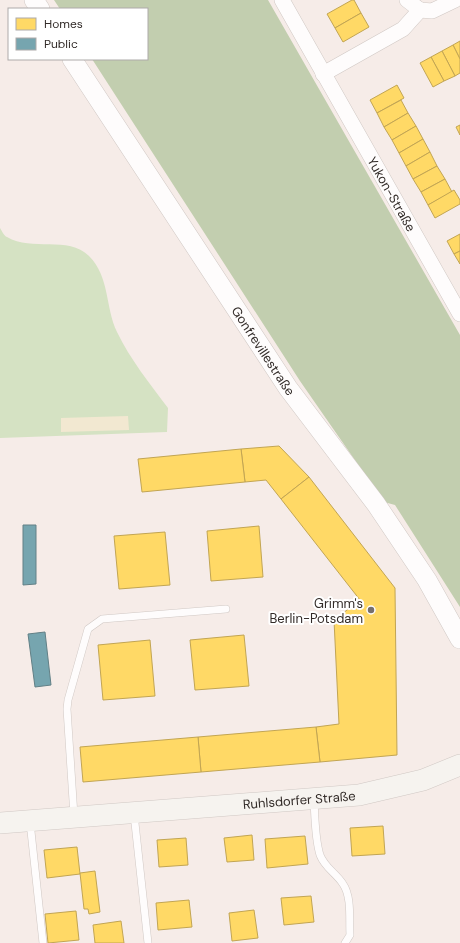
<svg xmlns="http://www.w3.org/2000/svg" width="460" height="943" font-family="'DM Sans',sans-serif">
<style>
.green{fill:#d5e2c3}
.forest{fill:#c2ceaf}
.sand{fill:#f2e8d1}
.homes{fill:#ffd966;stroke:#c2a553}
.public{fill:#76a5af;stroke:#628086}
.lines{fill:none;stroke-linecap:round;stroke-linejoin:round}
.service-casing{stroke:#d0c8c4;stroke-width:8}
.minor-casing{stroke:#d0c8c4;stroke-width:16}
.tertiary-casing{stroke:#d0c8c4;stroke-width:20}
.secondary-casing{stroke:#d0c8c4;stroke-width:22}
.service{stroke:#fefcfc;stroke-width:7}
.minor{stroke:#fefcfc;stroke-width:15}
.tertiary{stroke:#fefcfc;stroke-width:19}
.secondary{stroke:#f6f3ef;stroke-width:21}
.poi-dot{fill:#776f6b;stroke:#fff;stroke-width:1.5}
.labels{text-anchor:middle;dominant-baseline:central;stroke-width:4;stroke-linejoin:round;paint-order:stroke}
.street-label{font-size:13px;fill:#322b28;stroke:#fff}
.poi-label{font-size:13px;fill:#322b28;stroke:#fff;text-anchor:end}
</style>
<rect width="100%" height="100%" fill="#f6ece8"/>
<path class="green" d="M0,228C2,231 4,236 7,237C32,252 68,235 89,256C110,277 105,307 117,332C130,359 150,384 168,408L167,432L0,438Z"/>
<path class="forest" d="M54,0H268L460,335V607L395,505L384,502L300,381L92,59H147V9H60Z"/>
<path class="sand" d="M128,416L129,430L61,432V418Z"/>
<g class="homes">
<path d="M352,0H354L361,13L335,28L327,14Z"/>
<path d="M361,13L369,27L343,42L335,28Z"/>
<path d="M460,41V59L453,45Z"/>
<path d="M453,45L460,59V73L455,76L442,51Z"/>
<path d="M442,51L455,76L444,81L431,57Z"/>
<path d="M431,57L444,81L433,87L420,63Z"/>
<path d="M397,85L404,98L377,113L370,100Z"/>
<path d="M401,100L408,113L384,127L377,113Z"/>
<path d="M408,113L416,126L392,140L384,127Z"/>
<path d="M460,125V135L456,127Z"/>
<path d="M416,126L423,139L399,153L392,140Z"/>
<path d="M423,139L430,152L406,166L399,153Z"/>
<path d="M430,152L437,166L413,179L406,166Z"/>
<path d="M437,166L445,179L421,192L413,179Z"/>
<path d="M445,179L452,192L428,205L421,192Z"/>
<path d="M454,190L460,200V204L435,218L428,205Z"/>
<path d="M460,234V251L454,254L447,241Z"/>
<path d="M460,251V264L454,254Z"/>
<path d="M279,446L309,477L281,499L266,480L245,482L241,449Z"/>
<path d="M241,449L245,482L142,492L138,459Z"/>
<path d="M309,477L395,588L397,755L320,762L316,727L339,724L334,620L360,600L281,499Z"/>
<path d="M259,526L263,577L211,581L207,531Z"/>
<path d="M165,532L170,585L119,589L114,536Z"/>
<path d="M244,635L249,686L195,690L190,640Z"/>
<path d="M150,640L155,696L103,700L98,645Z"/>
<path d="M316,727L320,762L201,772L198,737Z"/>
<path d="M198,737L201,772L83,782L80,747Z"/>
<path d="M383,826L385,854L352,856L350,828Z"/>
<path d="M252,835L254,860L227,862L224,838Z"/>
<path d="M305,836L308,864L267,868L265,839Z"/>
<path d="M186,838L188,865L159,867L157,840Z"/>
<path d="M77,847L80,874L47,878L44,850Z"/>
<path d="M95,871L100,912L89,914L88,909H84L80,873Z"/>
<path d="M311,896L314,922L284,925L281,898Z"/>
<path d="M189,900L192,927L158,930L156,903Z"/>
<path d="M254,910L258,938L232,941L229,913Z"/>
<path d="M76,911L79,940L48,943L45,914Z"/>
<path d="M121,921L124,943H95L93,925Z"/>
</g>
<g class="public">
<path d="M23,525H36V584L23,585Z"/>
<path d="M45,632L51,685L35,687L28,634Z"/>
</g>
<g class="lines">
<defs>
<g id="service">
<path d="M314,800C315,818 315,839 320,855C325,868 336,873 343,884C352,897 349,920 350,935L345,943"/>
<path d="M134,814L148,943"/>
<path d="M74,816L67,709L68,700L88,629L102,619L226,609"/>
<path d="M30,822L43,943"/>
</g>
<g id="minor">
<path id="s1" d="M282,0L460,314"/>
<path d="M407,0L420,10"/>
<path d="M420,10L432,11L455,0"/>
<path d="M323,74L403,29L420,10"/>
</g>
<g id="tertiary">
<path d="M34,0L40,9"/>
<path id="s2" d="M72,59L288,388L376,504L427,580L460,639"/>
</g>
<g id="secondary">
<path id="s3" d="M0,823L359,795L423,780L460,765"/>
</g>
</defs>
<use href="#service" class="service-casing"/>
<use href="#minor" class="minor-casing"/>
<use href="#tertiary" class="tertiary-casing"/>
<use href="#secondary" class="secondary-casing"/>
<use href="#service" class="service"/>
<use href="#minor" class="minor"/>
<use href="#tertiary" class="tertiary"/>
<use href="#secondary" class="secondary"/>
</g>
<circle class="poi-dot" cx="371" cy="610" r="4"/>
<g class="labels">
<g class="street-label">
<text stroke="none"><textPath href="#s1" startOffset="223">Yukon-Straße</textPath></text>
<text stroke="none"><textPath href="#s2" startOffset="349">Gonfrevillestraße</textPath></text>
<text stroke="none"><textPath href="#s3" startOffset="300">Ruhlsdorfer Straße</textPath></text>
</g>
<g class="poi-label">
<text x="363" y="603">Grimm's<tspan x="363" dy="15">Berlin-Potsdam</tspan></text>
</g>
</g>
<rect x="8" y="8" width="140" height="52" fill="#ffffff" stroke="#adaaa9"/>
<rect x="16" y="18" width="20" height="12" fill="#ffd966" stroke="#adaaa9"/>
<text x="44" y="28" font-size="12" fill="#322b28">Homes</text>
<rect x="16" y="38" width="20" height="12" fill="#76a5af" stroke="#adaaa9"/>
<text x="44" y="48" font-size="12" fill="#322b28">Public</text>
</svg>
